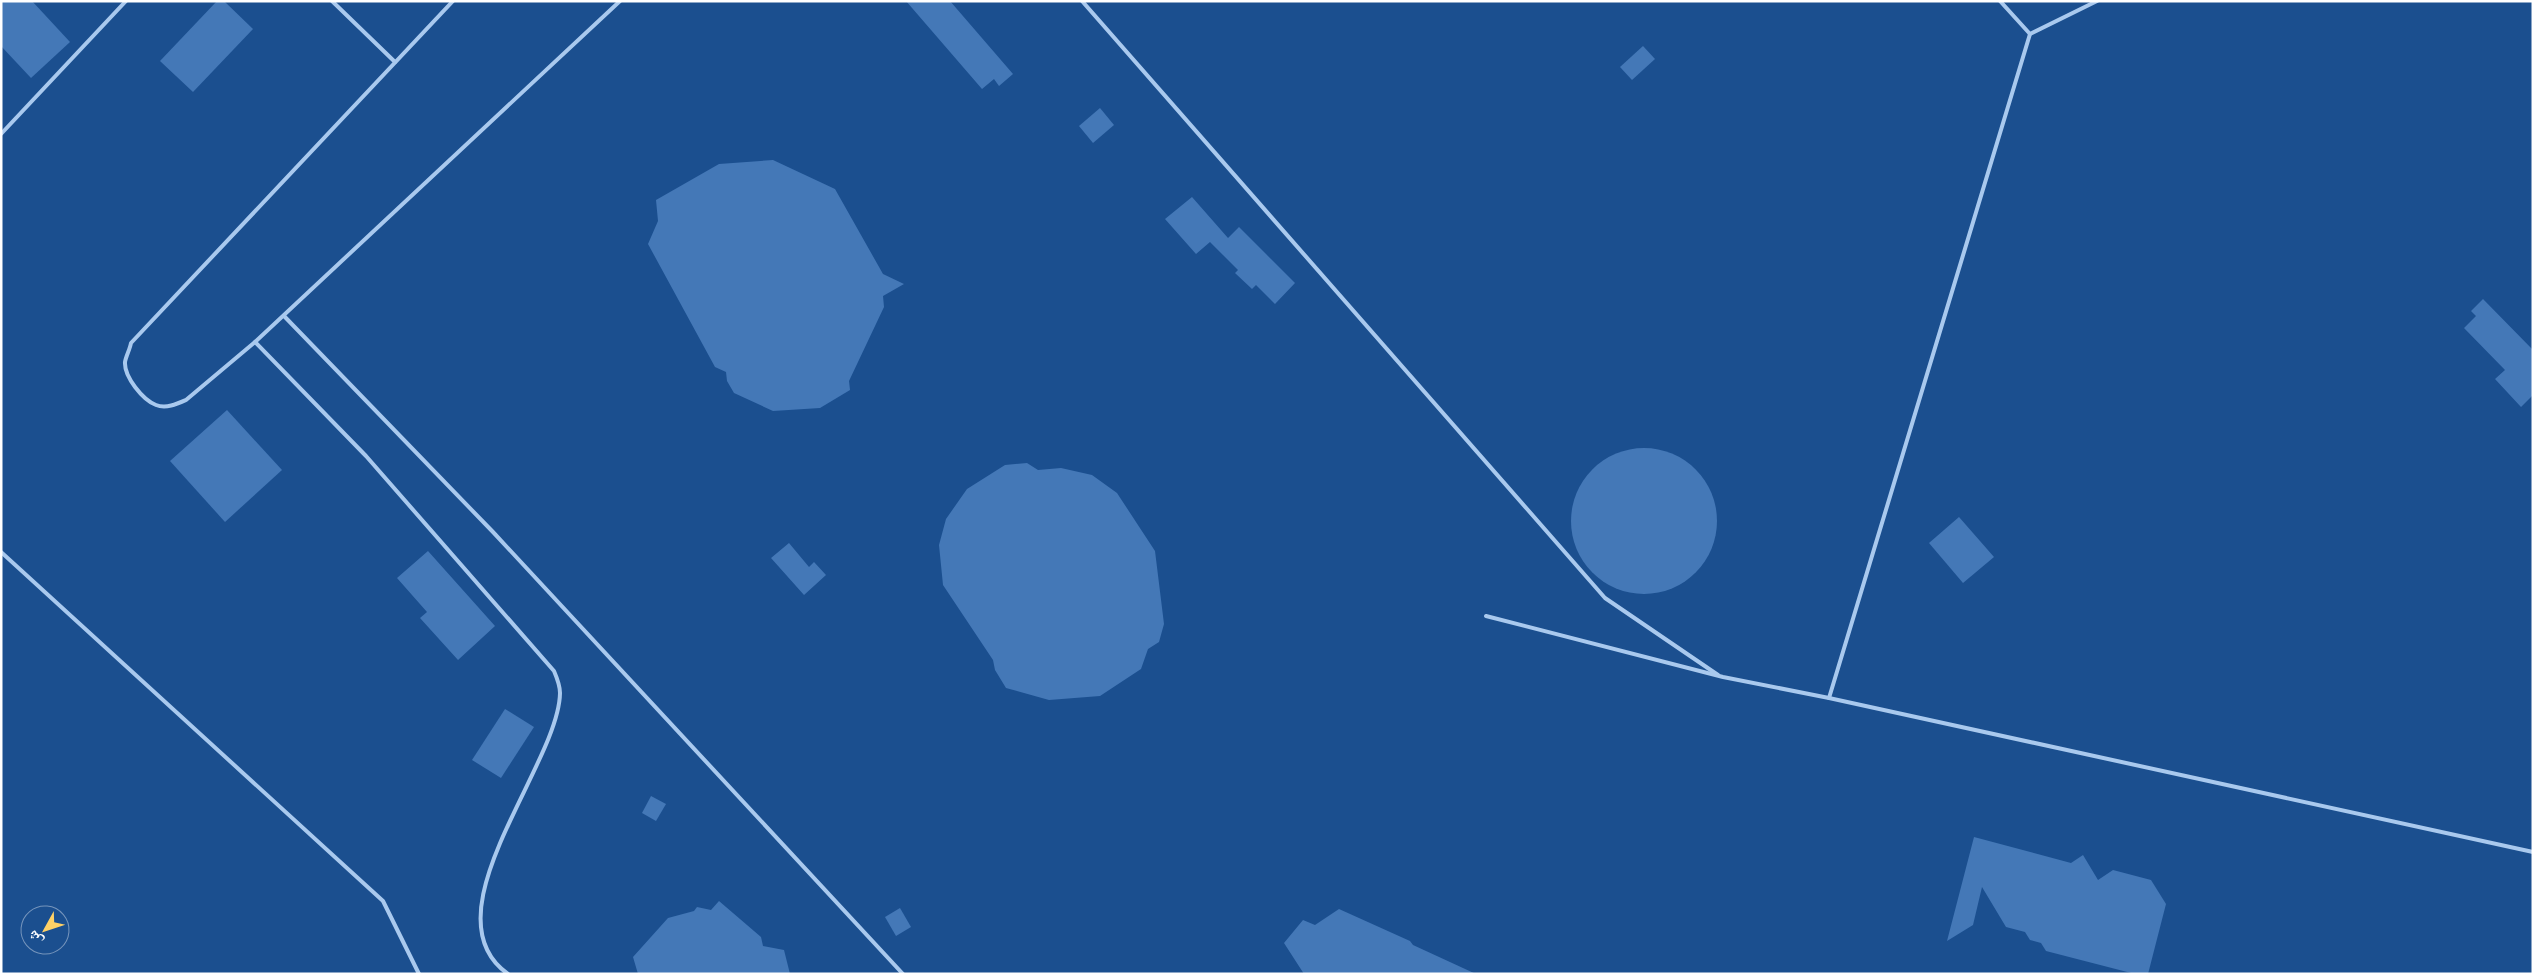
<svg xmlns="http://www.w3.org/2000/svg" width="2534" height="975" font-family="'Public Sans','Noto Naskh Arabic',sans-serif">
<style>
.building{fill:#4478b7}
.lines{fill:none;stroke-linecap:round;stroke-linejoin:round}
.service{stroke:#a9c9ee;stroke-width:4}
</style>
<rect width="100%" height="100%" fill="#1b4f8f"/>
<g class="building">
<path d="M1,1H32L70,42L31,78L1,46Z"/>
<path d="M217,1H224L253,29L193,92L160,61Z"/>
<path d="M906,1H950L1013,74L999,86L994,79L982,89Z"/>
<path d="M1643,46L1655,59L1632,80L1620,67Z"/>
<path d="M1100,108L1114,125L1093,143L1079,126Z"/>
<path d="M773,160L835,189L883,274L904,284L883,296L884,307L849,381L850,390L820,408L773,411L734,393L727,381L726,372L715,367L648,244L658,221L656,200L719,164Z"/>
<path d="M1192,197L1228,238L1239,227L1295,283L1275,304L1256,285L1252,289L1235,273L1238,270L1210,242L1196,254L1165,219Z"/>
<path d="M2483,299L2533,350V395L2521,407L2495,379L2505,370L2464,328L2476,316L2471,311Z"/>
<path d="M227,410L282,470L225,522L170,461Z"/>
<circle cx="1644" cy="521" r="73"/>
<path d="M1027,463L1038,470L1061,468L1092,475L1117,493L1155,551L1164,624L1159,642L1148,649L1141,669L1100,696L1049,700L1006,688L995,670L993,660L943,585L939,545L946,519L967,489L1005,465Z"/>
<path d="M1959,517L1994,557L1963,583L1929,543Z"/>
<path d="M789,543L809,567L814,562L826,575L804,595L771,558Z"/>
<path d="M428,551L495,626L458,660L420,618L427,612L397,578Z"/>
<path d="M505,709L534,727L501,778L472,760Z"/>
<path d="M651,796L666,804L656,821L642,813Z"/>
<path d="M1974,837L2071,863L2083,855L2098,880L2113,870L2151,880L2166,904L2148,974H2135L2046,951L2041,943L2030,940L2025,932L2006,927L1982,887L1973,925L1947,941Z"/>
<path d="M719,901L761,937L763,946L784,950L790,974H638L633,957L668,918L694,911L697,907L711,910Z"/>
<path d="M900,908L911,927L896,936L885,917Z"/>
<path d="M1339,909L1410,941L1413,945L1476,974H1304L1284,943L1303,920L1315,925Z"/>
</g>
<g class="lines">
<g class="service">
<path d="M332,1L395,62"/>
<path d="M453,1L131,343C130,349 126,356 125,362C124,377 143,400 156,405C166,409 177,404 186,400L255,342L620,1"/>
<path d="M1082,1L1605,598L1718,675"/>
<path d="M2000,1L2030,34"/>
<path d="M1,134L126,1"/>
<path d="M284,316L493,532L903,974"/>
<path d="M255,342L366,456L554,671C557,678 560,685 560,693C559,765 424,915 508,974"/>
<path d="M1,552L383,901L419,974"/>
<path d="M1486,616L1723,677L1829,698L2533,852"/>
<path d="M1829,698L2030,34L2097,1"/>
</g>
</g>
<rect width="2534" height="975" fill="none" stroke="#ffffff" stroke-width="5"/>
<g transform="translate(45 930) rotate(230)"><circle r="24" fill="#1b4f8f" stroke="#7695bc"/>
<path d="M0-4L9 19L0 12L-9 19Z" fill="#ffd166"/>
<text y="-8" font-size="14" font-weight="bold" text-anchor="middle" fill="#ffffff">ش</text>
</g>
</svg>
